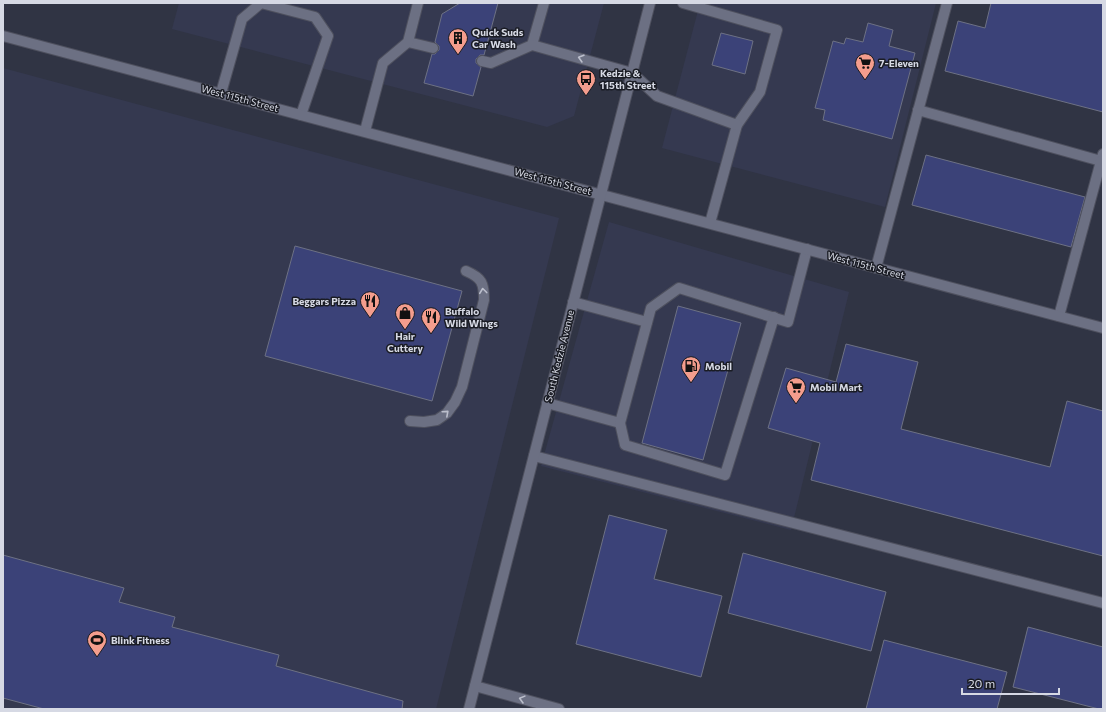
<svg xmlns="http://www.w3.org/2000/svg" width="1106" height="712" font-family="Commissioner,sans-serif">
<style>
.built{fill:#353950}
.building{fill:#3b4278;stroke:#6d7184}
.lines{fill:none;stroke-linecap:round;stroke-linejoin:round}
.service-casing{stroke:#4e505e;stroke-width:12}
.minor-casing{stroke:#4e505e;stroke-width:12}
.tertiary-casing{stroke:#4e505e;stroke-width:12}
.secondary-casing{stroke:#4e505e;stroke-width:12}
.service{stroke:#6c7083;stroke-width:10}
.minor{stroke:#6c7083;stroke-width:10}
.tertiary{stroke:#6c7083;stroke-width:10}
.secondary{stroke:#6c7083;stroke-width:10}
.oneway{stroke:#bcbfcc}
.labels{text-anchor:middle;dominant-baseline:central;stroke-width:3;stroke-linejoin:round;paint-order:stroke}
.poi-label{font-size:10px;font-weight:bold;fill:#d6d9e4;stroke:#1a1c24;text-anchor:start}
.street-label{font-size:10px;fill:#d6d9e4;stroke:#1a1c24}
</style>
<rect width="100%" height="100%" fill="#303444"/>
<g class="built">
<path d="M179,3H604L574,116L547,127L172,29Z"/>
<path d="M700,3H936L885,207L662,148Z"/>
<path d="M3,68L559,218L436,709H3Z"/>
<path d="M609,222L849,292L791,530L541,466Z"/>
</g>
<g class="building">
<path d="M460,3H498L484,55H480L476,59V63L481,67L473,96L424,83L432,54H435L439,50V46L435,42L442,14Z"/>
<path d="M991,3H1103V112L945,71L958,21L985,28Z"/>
<path d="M868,23L893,30L889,46L915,53L892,139L823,120L825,110L815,108L833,41L844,44L846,38L863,42Z"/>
<path d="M721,33L753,41L745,74L712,65Z"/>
<path d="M926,155L1085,197L1071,247L912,205Z"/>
<path d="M295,246L462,291L432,401L265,356Z"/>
<path d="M678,306L741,323L703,460L642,443Z"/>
<path d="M846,344L918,362L901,429L1050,467L1067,401L1103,411V556L811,480L820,443L768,428L786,368L836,382Z"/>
<path d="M609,515L667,530L654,579L722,596L701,677L576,644Z"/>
<path d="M743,553L886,592L871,651L728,613Z"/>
<path d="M3,555L124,588L119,602L175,617L172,627L279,655L276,666L403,701L402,709H44L3,698Z"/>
<path d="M1028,627L1103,647V709H1099L1013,687Z"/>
<path d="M884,640L1007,672L997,709H866Z"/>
</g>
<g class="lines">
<defs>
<g id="service">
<path d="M683,3L777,30L760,92L737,125L710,223"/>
<path d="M408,42L433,48"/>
<path d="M532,45L544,3"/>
<path d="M482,61L491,63L532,45L632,73L657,96L737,125"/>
<path d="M221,93L242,19L261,3L315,17L328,36L301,115"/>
<path d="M918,110L1101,161L1103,154"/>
<path d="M365,131L383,63L408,42L418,3"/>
<path d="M876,268L947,3"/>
<path d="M573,302L647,322"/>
<path d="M1059,316L1101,161"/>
<path d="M547,403L620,423L651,308L679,288L788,322L807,249"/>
<path d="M410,421L424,422L437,420L447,413L455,402L462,387L484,300C484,283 482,278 466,271"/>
<path d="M620,423L625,445L725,475L774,317"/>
<path d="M534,456L1103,603"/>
</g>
<path id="minor" d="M475,686L559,709"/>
<path id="tertiary" d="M3,36L1103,328"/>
<path id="secondary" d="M469,709L650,3"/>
</defs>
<use href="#service" class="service-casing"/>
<use href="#minor" class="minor-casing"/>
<use href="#tertiary" class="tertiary-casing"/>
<use href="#secondary" class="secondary-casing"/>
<use href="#service" class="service"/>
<use href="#minor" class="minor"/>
<use href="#tertiary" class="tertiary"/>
<use href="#secondary" class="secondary"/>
</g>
<defs><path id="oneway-chevron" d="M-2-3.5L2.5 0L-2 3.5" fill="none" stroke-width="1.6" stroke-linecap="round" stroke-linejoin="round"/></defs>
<g class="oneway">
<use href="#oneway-chevron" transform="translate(581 58) rotate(-164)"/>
<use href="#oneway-chevron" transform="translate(483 291) rotate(-97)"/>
<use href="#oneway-chevron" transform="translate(446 413) rotate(-42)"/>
<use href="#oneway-chevron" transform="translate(522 699) rotate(-165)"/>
</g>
<defs>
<symbol id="building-pin" viewBox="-11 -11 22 30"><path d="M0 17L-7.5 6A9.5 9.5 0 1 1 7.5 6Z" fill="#f49d8d" stroke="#1a1c24"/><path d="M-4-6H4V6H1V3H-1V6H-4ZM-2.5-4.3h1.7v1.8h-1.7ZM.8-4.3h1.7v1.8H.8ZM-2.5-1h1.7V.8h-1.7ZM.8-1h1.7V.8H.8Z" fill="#111"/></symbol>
<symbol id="supermarket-pin" viewBox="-11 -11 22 30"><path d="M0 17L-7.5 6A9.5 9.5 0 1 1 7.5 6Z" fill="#f49d8d" stroke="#1a1c24"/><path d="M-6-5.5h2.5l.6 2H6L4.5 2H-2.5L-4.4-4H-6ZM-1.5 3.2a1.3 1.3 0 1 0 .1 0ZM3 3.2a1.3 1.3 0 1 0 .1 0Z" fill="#111"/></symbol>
<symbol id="bus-pin" viewBox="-11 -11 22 30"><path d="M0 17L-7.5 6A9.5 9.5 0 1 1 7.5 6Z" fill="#f49d8d" stroke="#1a1c24"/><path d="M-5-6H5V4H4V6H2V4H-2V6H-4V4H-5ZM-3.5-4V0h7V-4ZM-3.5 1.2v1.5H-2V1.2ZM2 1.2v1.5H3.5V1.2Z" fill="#111"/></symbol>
<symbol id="restaurant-pin" viewBox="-11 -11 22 30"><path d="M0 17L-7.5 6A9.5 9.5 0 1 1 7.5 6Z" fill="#f49d8d" stroke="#1a1c24"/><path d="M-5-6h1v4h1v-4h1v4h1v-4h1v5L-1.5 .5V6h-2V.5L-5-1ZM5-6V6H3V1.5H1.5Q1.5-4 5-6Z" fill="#111"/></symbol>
<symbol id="shop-pin" viewBox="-11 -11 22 30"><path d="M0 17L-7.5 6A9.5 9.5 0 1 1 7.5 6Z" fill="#f49d8d" stroke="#1a1c24"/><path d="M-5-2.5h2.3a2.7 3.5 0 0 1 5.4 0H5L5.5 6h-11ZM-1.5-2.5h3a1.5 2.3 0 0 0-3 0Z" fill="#111"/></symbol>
<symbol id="fuel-pin" viewBox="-11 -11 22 30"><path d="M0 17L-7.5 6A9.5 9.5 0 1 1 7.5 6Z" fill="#f49d8d" stroke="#1a1c24"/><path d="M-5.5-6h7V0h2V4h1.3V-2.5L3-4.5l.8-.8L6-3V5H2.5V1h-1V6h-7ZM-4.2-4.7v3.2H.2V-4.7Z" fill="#111"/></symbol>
<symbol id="stadium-pin" viewBox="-11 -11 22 30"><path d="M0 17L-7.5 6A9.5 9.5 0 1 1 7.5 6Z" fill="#f49d8d" stroke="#1a1c24"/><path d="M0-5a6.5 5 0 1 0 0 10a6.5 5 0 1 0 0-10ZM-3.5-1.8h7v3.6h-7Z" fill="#111"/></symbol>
</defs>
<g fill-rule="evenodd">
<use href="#building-pin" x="447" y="27" width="22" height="30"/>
<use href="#supermarket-pin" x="854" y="52" width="22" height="30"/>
<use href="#bus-pin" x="575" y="68" width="22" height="30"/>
<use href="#restaurant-pin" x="359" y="290" width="22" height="30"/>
<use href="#shop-pin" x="394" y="302" width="22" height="30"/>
<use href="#restaurant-pin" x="420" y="306" width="22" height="30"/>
<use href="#fuel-pin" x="680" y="355" width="22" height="30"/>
<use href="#supermarket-pin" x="785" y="376" width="22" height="30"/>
<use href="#stadium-pin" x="86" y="629" width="22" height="30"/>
</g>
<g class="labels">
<g class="poi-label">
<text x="472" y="32">Quick Suds<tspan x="472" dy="12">Car Wash</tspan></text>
<text x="879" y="63">7-Eleven</text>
<text x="600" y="73">Kedzie &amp;<tspan x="600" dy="12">115th Street</tspan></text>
<text x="356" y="301" text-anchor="end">Beggars Pizza</text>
<text x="445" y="311">Buffalo<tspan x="445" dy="12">Wild Wings</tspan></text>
<text x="405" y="336" text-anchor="middle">Hair<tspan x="405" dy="12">Cuttery</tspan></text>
<text x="705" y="366">Mobil</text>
<text x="810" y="387">Mobil Mart</text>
<text x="111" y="640">Blink Fitness</text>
</g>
<g class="street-label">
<text transform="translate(240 98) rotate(15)">West 115th Street</text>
<text transform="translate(553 181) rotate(15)">West 115th Street</text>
<text transform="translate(866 265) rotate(15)">West 115th Street</text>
<text transform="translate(559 356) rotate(-76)">South Kedzie Avenue</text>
</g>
</g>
<rect width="1106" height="712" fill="none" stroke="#d6d9e4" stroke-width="8"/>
<path d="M962 688v6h97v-6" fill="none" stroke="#d6d9e4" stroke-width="2"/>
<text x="968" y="688" font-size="12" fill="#d6d9e4" stroke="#1a1c24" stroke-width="3" paint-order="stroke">20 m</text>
</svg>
